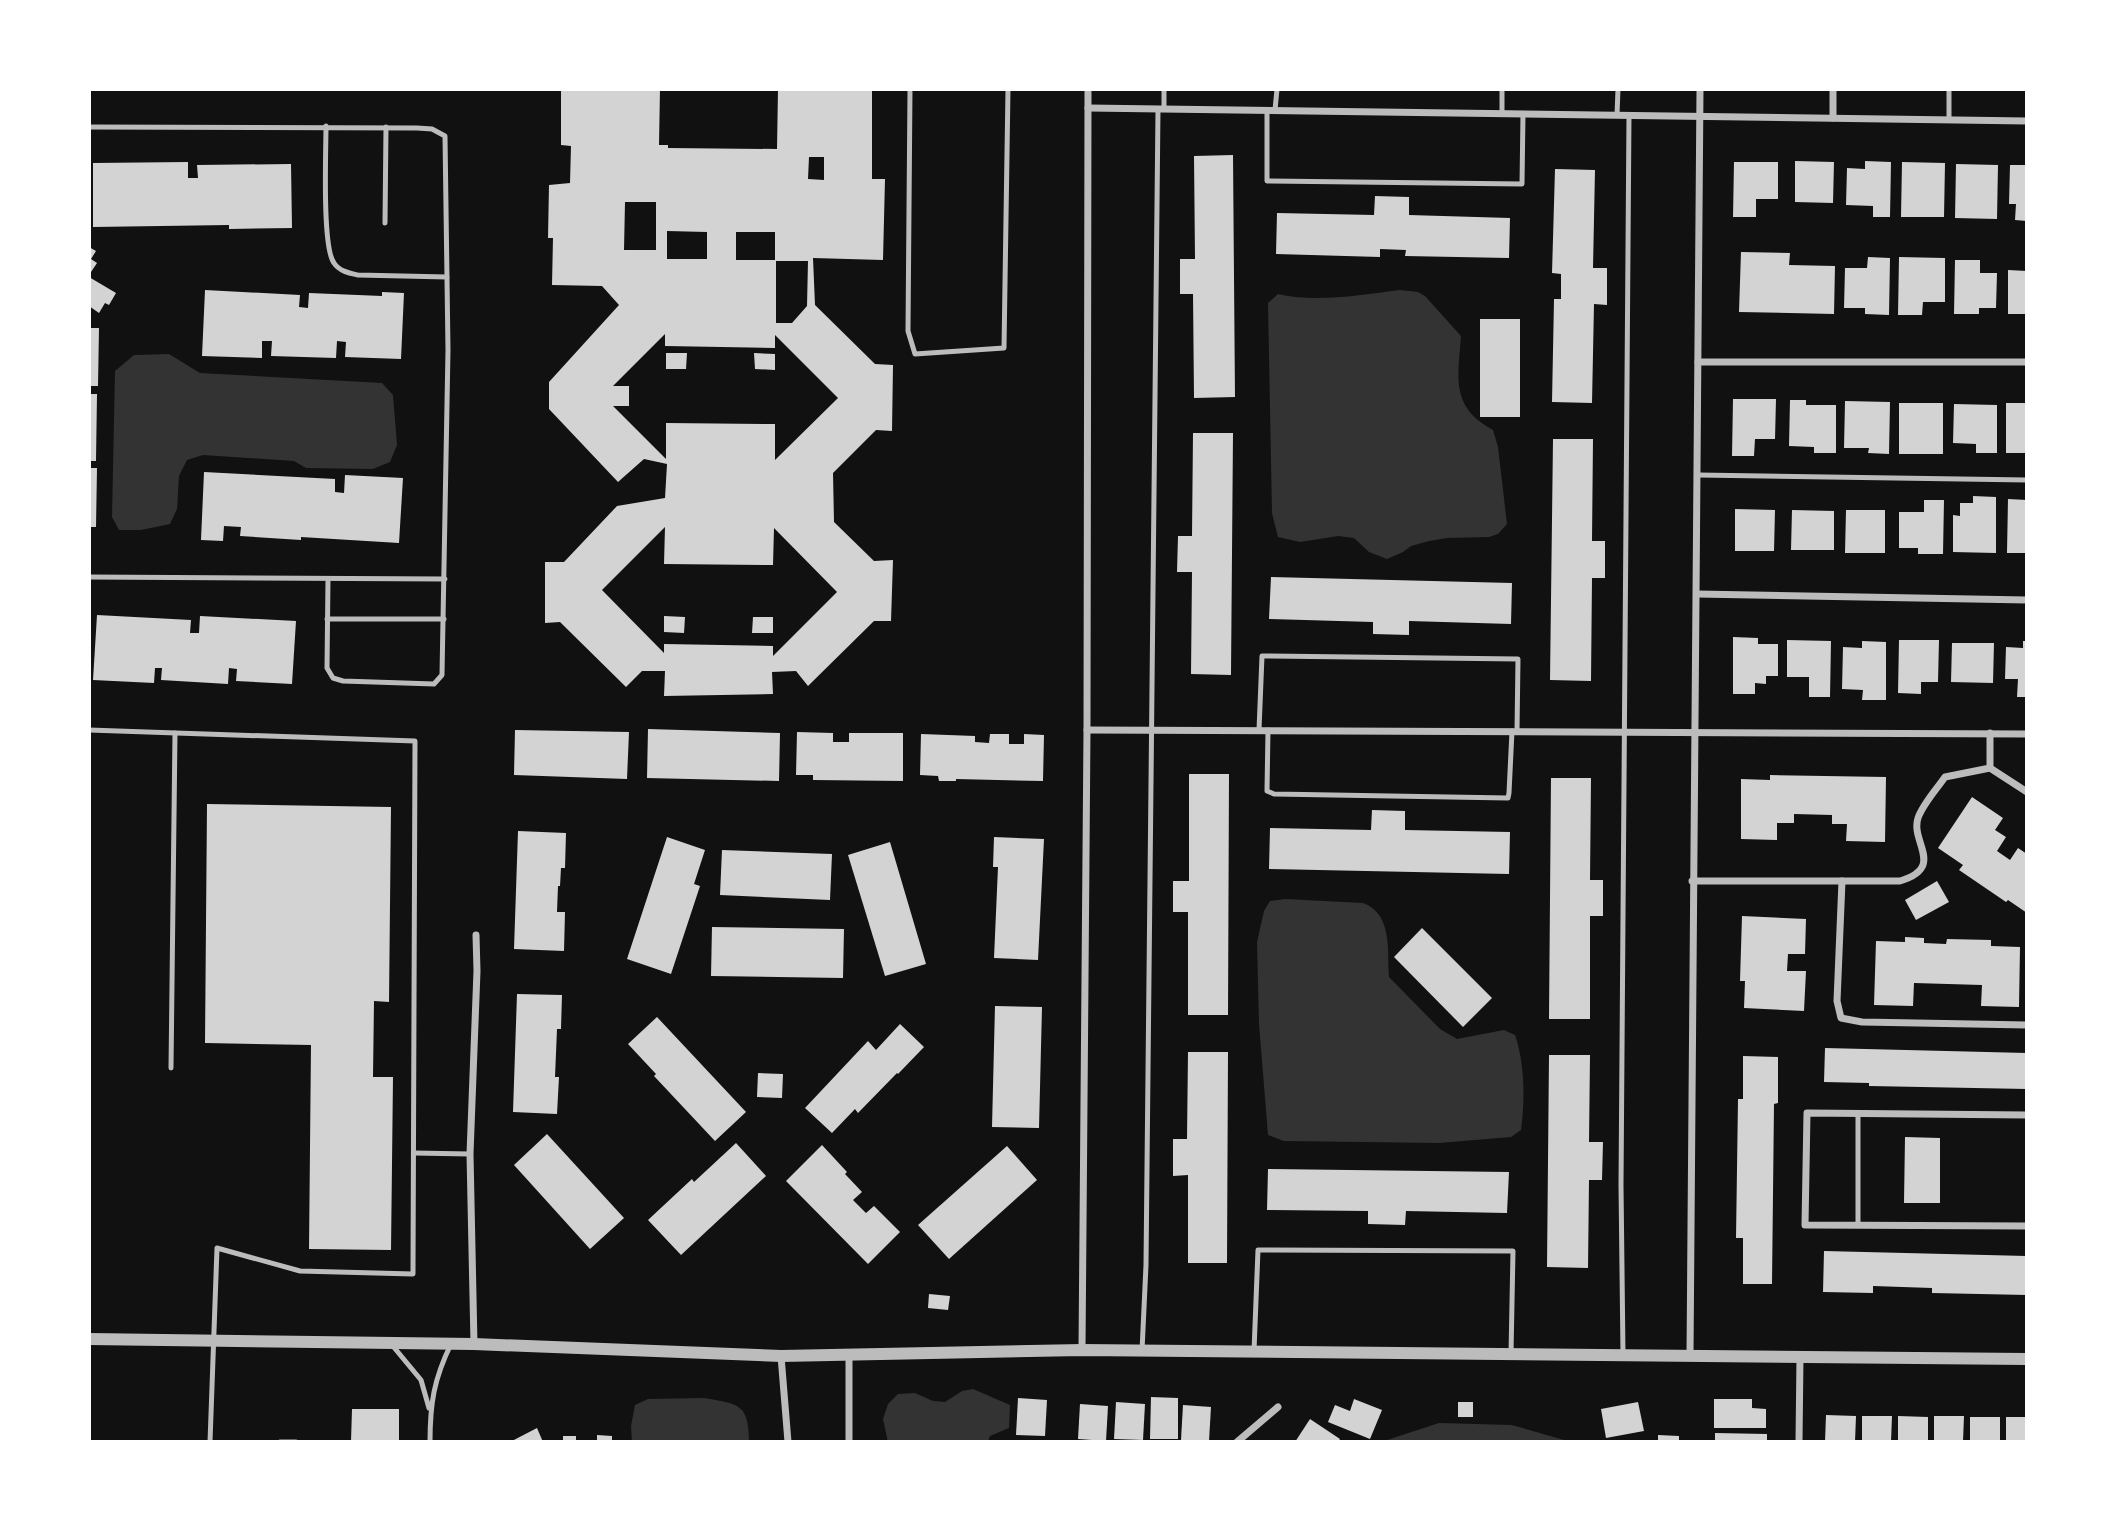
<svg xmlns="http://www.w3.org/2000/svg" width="2116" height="1531" font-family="'Space Grotesk',sans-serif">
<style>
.water{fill:#333}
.building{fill:#d3d3d3;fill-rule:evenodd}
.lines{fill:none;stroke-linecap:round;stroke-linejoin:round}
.service{stroke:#bcbcbc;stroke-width:5}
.minor{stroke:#bcbcbc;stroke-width:7}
.tertiary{stroke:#bcbcbc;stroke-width:12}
</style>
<rect width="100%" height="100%" fill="#111"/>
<g class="water">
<path d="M1400,290L1418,292L1425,296L1461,336C1458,378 1450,407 1493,430L1498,447L1507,524L1498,534L1489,537L1447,538L1429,541L1411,546L1403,552L1387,559L1369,552L1354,538L1338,536L1300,542L1278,537L1272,513L1268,303L1278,294C1318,303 1359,295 1400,290Z"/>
<path d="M169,354L200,373L382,383L393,395L397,445L390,462L373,469L306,468L294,461L203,455L187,460L179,476L177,509L170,524L141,530H119L112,517L115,371L134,355Z"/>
<path d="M1285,899L1363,903C1393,914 1387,951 1389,977L1440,1029L1457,1039L1504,1030L1515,1035C1525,1064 1525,1100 1521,1130L1511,1137L1439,1143L1284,1141L1268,1135L1259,1024L1257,942L1264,911L1270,901Z"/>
<path d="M973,1389L1010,1405L1009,1428L990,1436L988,1442H888L883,1419L888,1404L898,1394L915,1393L933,1401L945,1402L962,1391Z"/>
<path d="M704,1398C738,1404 749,1403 749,1442H632L631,1426L635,1405L648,1399Z"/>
<path d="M1439,1423L1512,1425L1571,1442H1381Z"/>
</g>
<g class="building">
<path d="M561,89H660L659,145H668V148L777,149L778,89H872V179H885L883,260L813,258L815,305L875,364L893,365L892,431L876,430L833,473L834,522L874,561L893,560L891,621H874L808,686L796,671L772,672L773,694L664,696L665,671H642L626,687L560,622L545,623V562H564L617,506L665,498L667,464L644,459L618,482L549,409V382L619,305L602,286L552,285L553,238H548L549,185L570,183L571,146L561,145ZM809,157H824V180L808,179ZM625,202H656V250H624ZM667,231L707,232V259H667ZM736,232H775V260H736ZM776,261H808L807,306L792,323H776ZM665,334V346L775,348V335L838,398L775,460V424L666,423V459L613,406H629V386H613ZM665,527L664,564L773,565L774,528L837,592L773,656V646L664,644V653L602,590Z"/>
<path d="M1233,155L1235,397L1194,398L1193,294H1180V259H1195L1194,156Z"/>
<path d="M1795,161L1834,162L1833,203L1795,202Z"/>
<path d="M1865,161L1891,162L1890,217H1873V206L1846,205L1847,168L1865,169Z"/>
<path d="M188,162V178H198L197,165L291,164L292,228L229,229V225L93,227V163Z"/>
<path d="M1734,162H1778V199H1756V217H1733Z"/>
<path d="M1902,162L1945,163L1944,217H1901Z"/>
<path d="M1956,164L1998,165L1997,219L1955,218Z"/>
<path d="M2010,165H2027V221L2015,220L2016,204H2009Z"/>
<path d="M1555,169L1595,170L1593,268H1607V305L1594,304L1592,403L1552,402L1554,299H1561V274L1552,273Z"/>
<path d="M1375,196L1409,197V215L1510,218L1509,258L1405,256L1406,250L1380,249V257L1276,254L1277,213L1374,215Z"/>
<path d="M89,247L96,251L91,259L97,263L89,275Z"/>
<path d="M1741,252L1790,253L1789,265L1835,266L1834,314L1739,312Z"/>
<path d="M1868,257L1890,258L1889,315L1865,314V308H1844L1845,268H1867Z"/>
<path d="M1899,257L1945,258V302H1923L1922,315H1898Z"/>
<path d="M1955,260H1980V273H1997L1996,308H1979V314H1954Z"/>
<path d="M2008,270L2027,271V311H2025V314H2008Z"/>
<path d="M89,277L116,293L109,305L105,303L99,313L89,306Z"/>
<path d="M205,290L300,295L299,307L308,308L309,293L382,296V292L404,293L401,359L345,357L346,342L337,341L336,358L271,356L272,341H262V358L202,356Z"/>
<rect x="1480" y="319" width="40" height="98"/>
<path d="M89,328H99L98,386H89Z"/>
<path d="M666,353H687L686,369H666Z"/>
<path d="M754,353L775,354V370L755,369Z"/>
<path d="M89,394H97L96,461H89Z"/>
<path d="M1733,399H1776L1775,439H1755L1754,456H1732Z"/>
<path d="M1790,400H1806V405H1836V453H1814V447L1789,446Z"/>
<path d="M1845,401L1890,402L1889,454L1868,453L1869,448H1844Z"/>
<rect x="1899" y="403" width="44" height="51"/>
<rect x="2006" y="403" width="21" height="50"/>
<path d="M1954,404L1997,405V453H1976V444L1953,443Z"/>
<path d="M1193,433H1233L1231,675L1191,674L1192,572H1177L1178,536H1192Z"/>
<path d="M1553,439H1593L1592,541H1605V578H1592L1591,681L1550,680Z"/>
<path d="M89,468H97L96,527H89Z"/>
<path d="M204,472L335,479V492L344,493L345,475L403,478L399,543L301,537V540L240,536L241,527L224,526L223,541L201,540Z"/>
<path d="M1973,496L1996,497V553L1953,552V515L1960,516V503H1973Z"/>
<path d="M2008,499L2027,500V553H2007Z"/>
<path d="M1924,500H1944L1943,554H1918V548H1899V512H1924Z"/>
<path d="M1735,509L1775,510L1774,551H1735Z"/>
<path d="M1792,510L1834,511V550H1791Z"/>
<path d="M1846,510H1885V553H1845Z"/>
<path d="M1271,577L1512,583L1511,624L1409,621V635L1373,634V622L1269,619Z"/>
<path d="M97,615L191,620L190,633H199L200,616L296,621L292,684L236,681L237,669L229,668L228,684L161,680L162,668H155L154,683L93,680Z"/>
<path d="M664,616L685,617L684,633L664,632Z"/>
<path d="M753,617H773V633H752Z"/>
<path d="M1733,637L1758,638V644H1778V676H1766V684L1755,683V694H1733Z"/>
<path d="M1787,640L1831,641L1830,697H1809V677H1787Z"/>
<path d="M1899,640H1939L1938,682H1921V694L1898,693Z"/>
<path d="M1862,641L1886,642V700H1862L1863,690L1842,689L1843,647L1862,648Z"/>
<path d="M2023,641H2027V697H2017L2018,679H2005L2006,647L2023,648Z"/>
<path d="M1952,643H1994L1993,683L1951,682Z"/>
<path d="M648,729L780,733L779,781L647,778Z"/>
<path d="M515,730L629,732L627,779L514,775Z"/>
<path d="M797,732L833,733V742H849V733H903V781L813,780V775H796Z"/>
<path d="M921,734L975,736V742L989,743L990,734H1009V744H1024V734L1044,735L1043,781L956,779V781H939L938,776L920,775Z"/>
<path d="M1189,774H1229L1228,1015H1188V912H1173V881H1189Z"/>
<path d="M1770,775L1886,777L1885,842L1846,841L1847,824H1832V815L1794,814V823H1777V840L1741,839V779L1770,780Z"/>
<path d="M1551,778H1591L1590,880H1603V916H1590V1019H1549Z"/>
<path d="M1972,797L2003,818L1995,830L2006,837L1997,851L2010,860L2018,848L2027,854V913L2008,900L2006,902L1959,870L1963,865L1938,848Z"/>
<path d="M207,804L391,807L389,1002L374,1001L373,1077H393L391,1250L309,1249L311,1045L205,1043Z"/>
<path d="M1372,810L1405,811V830L1510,832L1509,874L1269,869L1270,828L1371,830Z"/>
<path d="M518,831L566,833L565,868H561L560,886H558L557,912H565L564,951L514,949Z"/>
<path d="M667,837L705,850L694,884L700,886L671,974L627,959Z"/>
<path d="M994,837L1044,839L1038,960L994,958L998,867H993Z"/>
<path d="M890,842L926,964L885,976L848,855Z"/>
<path d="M722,850L832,854L830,900L720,895Z"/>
<path d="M1937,881L1949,902L1916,920L1905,900Z"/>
<path d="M1742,916L1806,919L1805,954H1788L1787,971H1806L1804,1011L1744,1008L1745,981H1740Z"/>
<path d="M712,927L844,929L843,978L711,976Z"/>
<path d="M1422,928L1492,998L1463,1027L1394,957Z"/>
<path d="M1905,937L1924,938V943L1946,944L1947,939L1991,940V946L2020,947L2019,1007L1981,1006L1982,985L1914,983L1913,1006L1874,1005L1876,941L1905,942Z"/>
<path d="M517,994L562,995L561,1029H557L555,1077H559L557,1114L513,1112Z"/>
<path d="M995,1006L1042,1007L1039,1128L992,1127Z"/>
<path d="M657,1017L746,1112L715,1141L654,1076L656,1074L628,1044Z"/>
<path d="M900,1024L924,1047L898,1074L897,1073L858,1113L855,1109L832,1133L805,1108L868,1041L876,1050Z"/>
<path d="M1825,1048L2027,1053V1089L1869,1086V1083L1824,1082Z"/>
<path d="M1188,1052H1228L1227,1263H1188V1175L1173,1176V1139H1187Z"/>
<path d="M1549,1055H1590L1589,1142H1603L1602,1180H1589L1588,1268L1547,1267Z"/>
<path d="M1743,1056L1778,1057V1103L1774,1104L1772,1284H1743V1238H1736L1738,1099H1743Z"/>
<path d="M758,1073L783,1074L782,1098L757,1097Z"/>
<path d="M547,1134L624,1218L590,1249L514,1165Z"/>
<path d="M1905,1137L1940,1138V1203H1904Z"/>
<path d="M736,1143L766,1176L681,1255L648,1220L692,1179L694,1182Z"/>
<path d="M822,1145L847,1172L845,1174L862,1192L853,1200L866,1213L874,1206L900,1232L868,1264L786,1181Z"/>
<path d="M1007,1146L1037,1180L949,1259L918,1225Z"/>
<path d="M1268,1169L1509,1172L1507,1213L1406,1211L1405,1225L1368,1224V1211L1267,1210Z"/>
<path d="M1824,1251L2027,1256V1295L1932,1293V1288L1873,1286V1293L1823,1292Z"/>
<path d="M929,1294L950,1296L948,1310L928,1308Z"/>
<path d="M1151,1397L1178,1398V1439H1150Z"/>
<path d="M1018,1398L1047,1400L1045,1436L1016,1435Z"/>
<path d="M1354,1399L1382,1410L1370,1439L1328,1422L1335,1405L1350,1411Z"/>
<path d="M1714,1399H1752V1408L1766,1409V1428H1714Z"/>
<path d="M1116,1402L1145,1404L1143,1440L1114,1439Z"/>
<rect x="1458" y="1402" width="15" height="15"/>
<path d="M1638,1402L1644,1431L1606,1438L1601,1409Z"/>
<path d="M1080,1404L1108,1406L1106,1441L1078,1439Z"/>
<path d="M1183,1405L1211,1407L1209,1441L1181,1440Z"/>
<path d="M352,1409H399V1442H351Z"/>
<path d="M1826,1415L1856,1416L1855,1442H1825Z"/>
<path d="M1862,1416H1892L1891,1442H1862Z"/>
<path d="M1898,1416L1928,1417V1442H1898Z"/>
<path d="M1934,1416H1964L1963,1442H1934Z"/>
<rect x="1970" y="1417" width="30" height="25"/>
<rect x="2006" y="1417" width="21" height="25"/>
<path d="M1310,1419L1340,1439L1338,1442H1295Z"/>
<path d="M537,1428L543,1442H510Z"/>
<path d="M1715,1433L1767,1434V1442H1715Z"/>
<path d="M597,1435L612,1436V1442H597Z"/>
<path d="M1658,1435L1679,1436V1442H1658Z"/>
<rect x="563" y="1436" width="13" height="6"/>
</g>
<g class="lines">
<g class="service">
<path d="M910,89L908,331L915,354L1004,348L1008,89"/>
<path d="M1164,109V89"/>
<path d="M1267,110V181L1522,184L1523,114"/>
<path d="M1275,110L1277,89"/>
<path d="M1502,113V89"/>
<path d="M1617,115L1618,89"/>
<path d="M1949,120V89"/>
<path d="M326,126C326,151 322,247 334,263C339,271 349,273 358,275L447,277"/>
<path d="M89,127L417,128L432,129L445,136L448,350L442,675L434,684L343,681L333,678L327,668L328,579"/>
<path d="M385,223L386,127"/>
<path d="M1698,475L2027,480"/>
<path d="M89,577L445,579"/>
<path d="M327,619H444"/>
<path d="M89,730L415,741L413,1274L300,1271L217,1248L210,1442"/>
<path d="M1259,730L1262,656L1518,659L1517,731"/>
<path d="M1268,730L1267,791L1274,794L1508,798L1509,793L1512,731"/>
<path d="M171,1068L175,733"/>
<path d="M414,1153L470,1154"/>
<path d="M1858,1225V1114"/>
<path d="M392,1345L421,1380L429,1408"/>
<path d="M1142,1351L1146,1265L1158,109"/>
<path d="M1254,1351L1258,1250L1513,1251L1511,1354"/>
<path d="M1623,1354L1621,1185L1629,115"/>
<path d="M280,1442H296"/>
<path d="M430,1442C430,1403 434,1379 451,1344"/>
</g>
<g class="minor">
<path d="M1088,108L2027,121"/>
<path d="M1833,118V89"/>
<path d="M1698,362H2027"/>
<path d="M1697,594L2027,600"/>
<path d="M1087,730L2027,734"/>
<path d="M1990,768L2027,792"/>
<path d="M1692,881H1900C1946,867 1910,842 1918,818C1923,804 1936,790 1945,777L1990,768V733"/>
<path d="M1842,881L1837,1001L1841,1018L1862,1022L2027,1025"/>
<path d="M2027,1115L1807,1113L1805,1225L2027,1226"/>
<path d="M474,1344L470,1154L477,971L476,935"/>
<path d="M1082,1350L1087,730L1088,89"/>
<path d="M849,1355V1442"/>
<path d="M781,1356L788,1442"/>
<path d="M1690,1356L1700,89"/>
<path d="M1237,1442L1278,1407"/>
<path d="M1799,1442L1800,1357"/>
</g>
<path class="tertiary" d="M89,1339L474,1344L781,1356L1082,1350L2027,1359"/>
</g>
<rect width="2116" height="1531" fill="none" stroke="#ffffff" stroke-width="182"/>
</svg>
